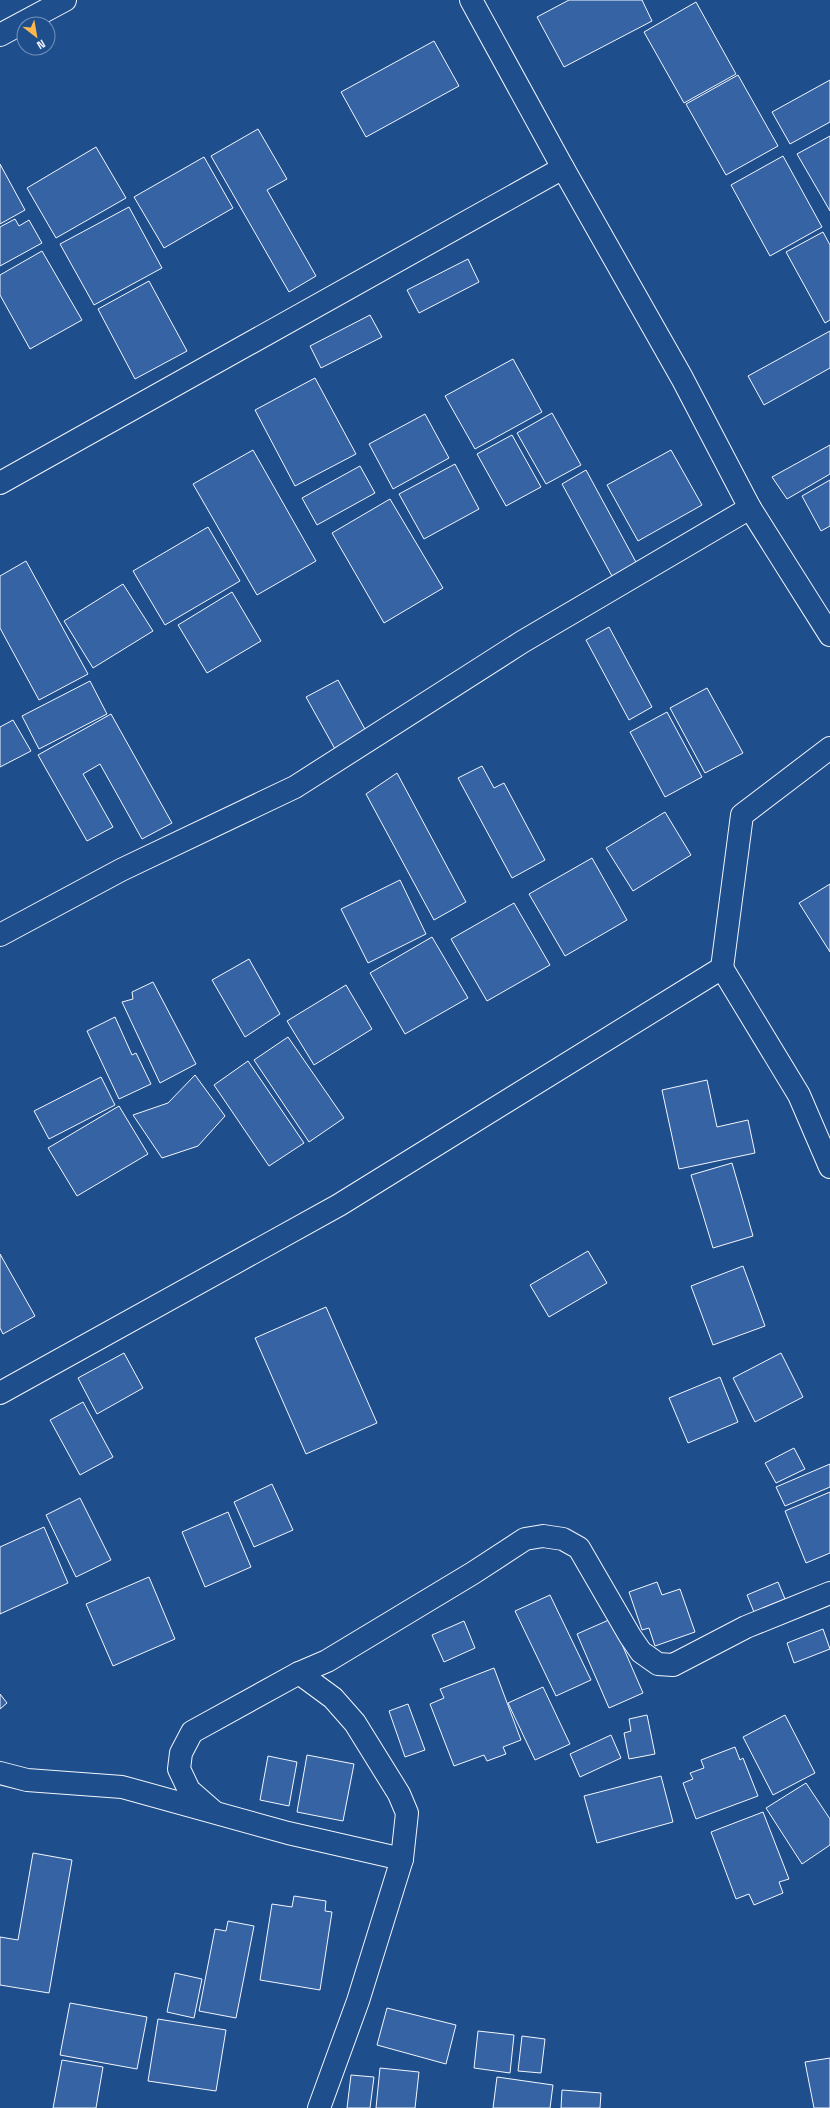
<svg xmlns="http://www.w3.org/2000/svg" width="830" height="2108" font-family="'Space Grotesk',sans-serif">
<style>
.building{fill:#3563a3;stroke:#f2f6ff}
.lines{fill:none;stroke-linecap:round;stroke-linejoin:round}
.street-casing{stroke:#f2f6ff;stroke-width:24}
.street{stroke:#1f4e8c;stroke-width:22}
</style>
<rect width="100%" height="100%" fill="#1f4e8c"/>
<g class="building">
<path d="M569,0H642L652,21L564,67L537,17Z"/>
<path d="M696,2L736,74L684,103L644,32Z"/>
<path d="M434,41L459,86L366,137L341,92Z"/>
<path d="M738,75L778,146L726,175L686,104Z"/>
<path d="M830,80V122L790,144L772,112Z"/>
<path d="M258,129L287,179L267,190L316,276L289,292L211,156Z"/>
<path d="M830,136V211L797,154Z"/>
<path d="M96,147L126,198L56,238L27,188Z"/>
<path d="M783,156L822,227L770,256L731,185Z"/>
<path d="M204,157L233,208L164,248L134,197Z"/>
<path d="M0,164L25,210L0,224Z"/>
<path d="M129,207L162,268L94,305L60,244Z"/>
<path d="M15,219L19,226L29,220L42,243L0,266V227Z"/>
<path d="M823,232L830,245V320L825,323L786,252Z"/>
<path d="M42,251L82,320L30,349L0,295V275Z"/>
<path d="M468,259L479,282L419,313L407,290Z"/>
<path d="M149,281L187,351L135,379L98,309Z"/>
<path d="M370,315L382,337L321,368L310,346Z"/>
<path d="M830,331V368L764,405L748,376Z"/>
<path d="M513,359L542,412L475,449L445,396Z"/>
<path d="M315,378L356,454L295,486L255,410Z"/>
<path d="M552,413L581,465L546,484L517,433Z"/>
<path d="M425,414L449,458L393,489L369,444Z"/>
<path d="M512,435L541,487L506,506L477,454Z"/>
<path d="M830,445V474L787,499L772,477Z"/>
<path d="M253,450L316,561L257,595L193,484Z"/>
<path d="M671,450L702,505L638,541L607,485Z"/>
<path d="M455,464L479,509L424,539L399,494Z"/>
<path d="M360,466L375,493L317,525L302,498Z"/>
<path d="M586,470L637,564L613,578L562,484Z"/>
<path d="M830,480V526L821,531L802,496Z"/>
<path d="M390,499L443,588L384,623L332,533Z"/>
<path d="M208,527L240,581L165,625L133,571Z"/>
<path d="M26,561L88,674L39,700L0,628V576Z"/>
<path d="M123,584L153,631L93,668L64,621Z"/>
<path d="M232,592L261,641L207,673L178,625Z"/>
<path d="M609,627L652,707L629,720L586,640Z"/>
<path d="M338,680L366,731L335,749L306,697Z"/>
<path d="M90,681L107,714L39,749L22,716Z"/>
<path d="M707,688L743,753L705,773L670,708Z"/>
<path d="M667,712L702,777L665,797L630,732Z"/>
<path d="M111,714L172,823L142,839L100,764L83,774L113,827L87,841L38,755Z"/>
<path d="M13,720L31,751L0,767V727Z"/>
<path d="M482,766L494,788L504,783L545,860L512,878L458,778Z"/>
<path d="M397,773L466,902L434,920L366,794Z"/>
<path d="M665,812L691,855L633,891L606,848Z"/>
<path d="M592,858L627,920L565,956L529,894Z"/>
<path d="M400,880L426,934L368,963L341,909Z"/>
<path d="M830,884V952L799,903Z"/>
<path d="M514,903L550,965L487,1001L451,939Z"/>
<path d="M432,937L468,998L405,1034L370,973Z"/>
<path d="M249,959L280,1014L245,1037L212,980Z"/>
<path d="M153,982L196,1064L160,1083L122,1002L133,999L132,992Z"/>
<path d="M346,985L372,1029L314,1065L287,1021Z"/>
<path d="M115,1017L132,1055L136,1053L151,1084L119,1099L87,1031Z"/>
<path d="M288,1037L344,1118L309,1142L254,1060Z"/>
<path d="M248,1061L304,1143L269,1166L214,1085Z"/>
<path d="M195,1075L225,1116L198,1146L162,1158L133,1115L168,1103Z"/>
<path d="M101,1077L115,1105L49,1139L34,1111Z"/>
<path d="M707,1080L717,1127L748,1120L755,1153L679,1169L662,1090Z"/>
<path d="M119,1106L148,1154L77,1196L48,1148Z"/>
<path d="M732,1163L753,1236L713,1248L691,1175Z"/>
<path d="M588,1251L607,1283L549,1317L530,1285Z"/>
<path d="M0,1254L35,1316L3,1334L0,1328Z"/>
<path d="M743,1266L765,1326L713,1345L691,1286Z"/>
<path d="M326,1307L377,1423L306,1454L255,1338Z"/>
<path d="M124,1353L143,1388L97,1414L78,1378Z"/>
<path d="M781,1353L803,1397L755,1422L733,1378Z"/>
<path d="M720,1377L738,1422L688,1443L669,1398Z"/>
<path d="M83,1402L113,1457L80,1475L50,1420Z"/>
<path d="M794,1448L805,1469L776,1483L765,1463Z"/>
<path d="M830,1464V1487L785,1506L776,1487Z"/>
<path d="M272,1484L293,1530L254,1547L234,1502Z"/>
<path d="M830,1492V1553L806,1563L785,1511Z"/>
<path d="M80,1498L111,1560L76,1577L46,1515Z"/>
<path d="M228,1512L251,1567L205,1587L182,1532Z"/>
<path d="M44,1527L68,1583L0,1614V1547Z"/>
<path d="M149,1577L175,1639L113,1666L86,1604Z"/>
<path d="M657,1582L662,1595L680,1589L695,1632L655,1646L649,1628L642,1630L629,1592Z"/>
<path d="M778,1582L785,1599L754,1612L747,1595Z"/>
<path d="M550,1595L591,1680L556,1696L515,1611Z"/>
<path d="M611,1619L643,1693L609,1708L577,1634Z"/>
<path d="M464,1621L475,1648L444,1662L432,1635Z"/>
<path d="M823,1629L830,1649L794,1663L787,1643Z"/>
<path d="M494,1668L521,1740L503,1747L506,1754L487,1761L484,1755L454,1766L430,1704L444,1698L440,1689Z"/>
<path d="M543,1687L570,1744L535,1760L508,1703Z"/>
<path d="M0,1694L7,1703L0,1709Z"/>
<path d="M408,1704L425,1750L405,1757L389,1711Z"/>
<path d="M647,1715L655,1754L629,1759L624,1733L631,1731L629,1719Z"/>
<path d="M785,1715L815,1773L773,1795L743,1737Z"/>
<path d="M611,1735L621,1758L580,1777L570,1754Z"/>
<path d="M735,1747L740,1760L743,1758L758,1796L696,1819L683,1783L693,1779L690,1773L704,1768L701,1760Z"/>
<path d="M307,1755L354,1764L343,1821L297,1812Z"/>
<path d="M268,1756L297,1762L289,1806L260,1800Z"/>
<path d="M661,1776L673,1822L597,1843L584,1796Z"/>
<path d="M806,1783L830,1819V1845L802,1864L766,1808Z"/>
<path d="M763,1812L789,1879L779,1882L783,1893L754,1905L749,1894L736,1899L711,1832Z"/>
<path d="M33,1853L72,1860L49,1993L0,1985V1937L18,1940Z"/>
<path d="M294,1896L326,1901L325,1911L332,1912L320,1990L260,1980L272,1904L292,1907Z"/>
<path d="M228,1921L254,1926L236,2018L199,2011L215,1929L226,1931Z"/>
<path d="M175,1973L202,1979L194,2018L167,2012Z"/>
<path d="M70,2003L147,2017L137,2069L60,2055Z"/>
<path d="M387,2008L456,2025L446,2064L377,2045Z"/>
<path d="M158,2019L226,2030L216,2091L148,2081Z"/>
<path d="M478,2031L514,2035L510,2073L474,2068Z"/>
<path d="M522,2036L545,2039L541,2073L518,2071Z"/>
<path d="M830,2058V2108H814L805,2062Z"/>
<path d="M62,2060L103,2067L96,2108H53Z"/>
<path d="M380,2068L419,2072L415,2108H376Z"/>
<path d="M351,2075L374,2077L370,2108H347Z"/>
<path d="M497,2077L553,2085L550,2108H493Z"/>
<path d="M562,2090L601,2093L600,2108H561Z"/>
</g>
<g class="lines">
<defs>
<g id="street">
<path d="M471,0L563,168L682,378L750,508L830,635"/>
<path d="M0,35L65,0"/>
<path d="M0,483L563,168"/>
<path d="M0,935L121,870L295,787L522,642L750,508"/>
<path d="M722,968L799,1095L830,1167"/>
<path d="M0,1393L339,1205L722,968L742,815L830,748"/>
<path d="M299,1673L333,1698L355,1723L399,1794L407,1813L402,1859L358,2001L319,2108"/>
<path d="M0,1773L27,1780L122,1787L288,1833L402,1859"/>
<path d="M213,1811L189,1790L179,1769L181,1753L192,1732L299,1673L327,1661L473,1573L525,1539L543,1536L563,1539L579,1548L630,1636L641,1652L658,1664L673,1665L746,1627L830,1593"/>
</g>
</defs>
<use href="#street" class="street-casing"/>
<use href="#street" class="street"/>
</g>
<g transform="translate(36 36) rotate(149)"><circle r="19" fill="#1f4e8c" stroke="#7391ba"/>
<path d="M0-3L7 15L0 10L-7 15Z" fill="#ffb74d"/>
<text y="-6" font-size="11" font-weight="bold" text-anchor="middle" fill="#f2f6ff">N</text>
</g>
</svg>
